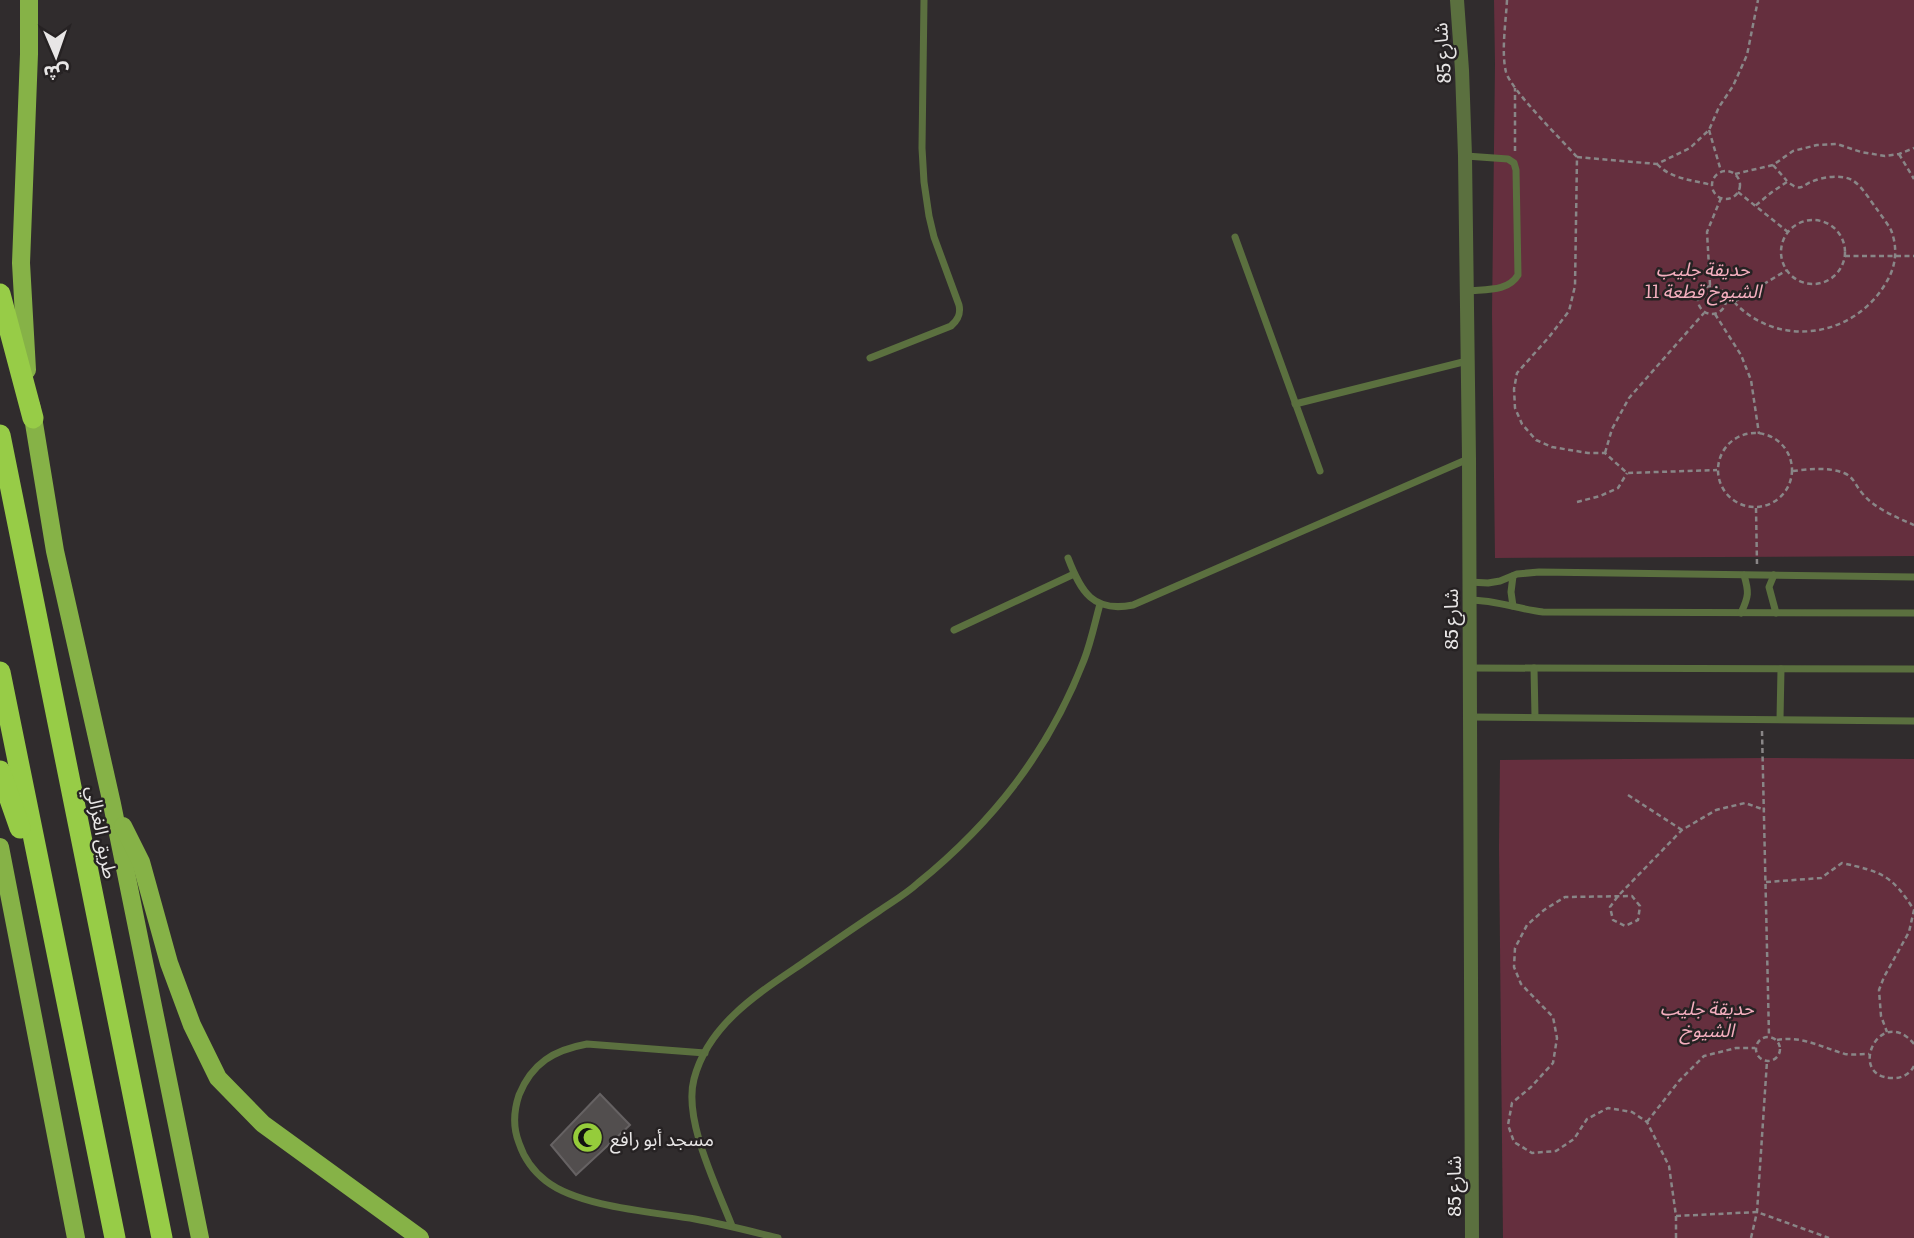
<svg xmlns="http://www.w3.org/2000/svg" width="1914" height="1238" font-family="Literata,'Noto Sans Arabic',serif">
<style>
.green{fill:#652f3e}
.building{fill:#524e4e;stroke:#666263;stroke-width:2}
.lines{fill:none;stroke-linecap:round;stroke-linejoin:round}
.path{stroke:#898687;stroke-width:2.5;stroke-dasharray:5 3.5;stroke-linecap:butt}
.service{stroke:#5b703f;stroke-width:7}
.minor{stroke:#5b703f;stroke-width:14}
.primary{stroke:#86b247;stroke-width:18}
.motorway{stroke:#97cc47;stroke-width:21}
.labels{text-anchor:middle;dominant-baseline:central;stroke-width:5;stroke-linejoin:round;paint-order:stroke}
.street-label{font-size:19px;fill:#e8e6e6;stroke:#262223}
.park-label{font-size:19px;font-style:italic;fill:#f4aebe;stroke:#262223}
.poi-label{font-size:19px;fill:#e8e6e6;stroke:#262223;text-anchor:start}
</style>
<rect width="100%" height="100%" fill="#302c2d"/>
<g class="green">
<path d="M1494,0H1914V556L1495,558L1492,314L1495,64Z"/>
<path d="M1763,758L1914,759V1238H1503L1499,847L1500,760Z"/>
</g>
<path class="building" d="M600,1094L630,1125L576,1175L551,1145Z"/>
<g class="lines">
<g class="path">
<path d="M1507,0C1506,21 1501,52 1506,72C1511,90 1562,140 1577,157L1575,286L1569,311L1549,337L1517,373L1514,389L1515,408L1522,424L1536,440L1552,447L1588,453H1605L1627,473L1717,470"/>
<path d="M1709,130L1721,171"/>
<path d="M1515,151V88"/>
<path d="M1899,154L1914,179"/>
<path d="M1577,157L1657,164L1690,148L1709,130L1719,107L1733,86L1747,55L1758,0"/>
<path d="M1657,164C1671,179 1692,180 1712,185"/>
<path d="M1773,165L1787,181"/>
<circle cx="1726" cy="185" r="14"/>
<path d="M1735,174L1773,165L1793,151L1817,145L1837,144L1861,152L1885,156L1899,154L1914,148"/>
<path d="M1738,192L1788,232"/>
<circle cx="1813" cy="252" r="32"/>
<path d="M1845,256H1914"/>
<path d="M1710,285L1707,232L1721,198"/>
<circle cx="1712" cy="300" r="14"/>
<path d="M1726,301L1734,302L1787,270"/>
<path d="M1734,302C1779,350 1856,337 1887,281C1896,266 1898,248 1891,230C1887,223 1881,215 1876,208C1870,200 1861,185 1852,180C1841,174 1822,177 1811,182C1805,184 1803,189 1796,187C1793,186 1790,183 1787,182L1772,192L1755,206"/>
<path d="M1715,314L1741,355L1751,380L1759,434"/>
<circle cx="1755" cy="470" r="37"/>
<path d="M1605,453L1612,429L1629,398L1704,313"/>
<path d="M1793,471C1809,469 1829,467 1844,473C1854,477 1855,485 1862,493C1875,509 1896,517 1914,525"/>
<path d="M1577,502L1600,496L1618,488L1627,473"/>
<path d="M1756,508L1757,564"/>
<path d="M1762,731L1769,1036"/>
<path d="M1628,795L1682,830"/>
<path d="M1766,882L1821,878L1842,863C1882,872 1892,875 1914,910L1909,932L1884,977L1879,990L1881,1016L1887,1032"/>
<circle cx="1768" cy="1049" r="12"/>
<path d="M1777,1040C1801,1035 1823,1048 1845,1054C1853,1055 1861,1054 1869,1054"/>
<path d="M1914,1044C1880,1003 1846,1077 1892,1078C1901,1079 1910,1074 1914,1066"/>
<path d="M1647,1122L1679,1081L1704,1056L1736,1048H1755"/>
<path d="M1676,1216L1757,1212L1829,1238"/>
<path d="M1676,1238V1216L1669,1166L1647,1122L1632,1112L1608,1108L1587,1119L1574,1139L1556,1151L1532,1153L1514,1142L1508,1125L1512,1103L1531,1087L1553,1063L1557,1038L1553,1017L1521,984L1514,967L1515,948L1527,925L1544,910L1565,897L1632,896L1640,906L1638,920L1625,926L1613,920L1610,907L1618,896L1682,830L1716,810L1745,803L1765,810"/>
<path d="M1751,1238L1757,1212L1767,1061"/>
</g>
<g class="service">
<path d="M1466,156L1508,159L1514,163L1516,170L1518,275C1508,292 1485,289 1467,291"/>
<path d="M1235,237L1320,471"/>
<path d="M870,358L951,326C958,320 961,314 959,305L934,237L929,216L924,182L922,148L924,0"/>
<path d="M1295,404L1467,361"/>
<path d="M1068,558C1081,592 1093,613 1133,605L1468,459"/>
<path d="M1774,575L1769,587L1776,613"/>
<path d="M1513,576L1511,592L1513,606"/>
<path d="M1469,582L1488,583L1500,581L1517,574L1539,572L1914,577"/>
<path d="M1470,600C1495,600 1518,609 1543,612L1914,613"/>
<path d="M1741,613C1749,596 1749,592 1744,575"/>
<path d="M954,630L1074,574"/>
<path d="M1470,668L1914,669"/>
<path d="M1534,668L1535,717"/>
<path d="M1470,717L1914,721"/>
<path d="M1780,719L1781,669"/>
<path d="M705,1053L587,1044C554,1050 532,1063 519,1095C514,1110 513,1128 519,1143C524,1158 533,1171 546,1181C579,1207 654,1212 695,1219C723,1224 750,1231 778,1238"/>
<path d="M732,1226C717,1187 683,1120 694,1079C708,1025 757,994 800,965C826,947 852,929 879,911C892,902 906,894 918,883C993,822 1049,751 1084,660C1091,642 1095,622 1100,604"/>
</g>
<path class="minor" d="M1457,0L1462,70L1465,156L1469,458L1472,1238"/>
<g class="primary">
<path d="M27,370L21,263L29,54V0"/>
<path d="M31,405L55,551L112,804L200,1238"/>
<path d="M123,826L141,862L169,963L192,1025L218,1078L263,1124L420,1238"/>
<path d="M0,847L76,1238"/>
</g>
<g class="motorway">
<path d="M0,294L33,418"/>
<path d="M0,435L162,1238"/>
<path d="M0,672L115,1238"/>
<path d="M0,771L20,828"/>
</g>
</g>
<defs>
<symbol id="mosque-disc" viewBox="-11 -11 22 22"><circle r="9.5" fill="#95cc3b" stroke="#262223"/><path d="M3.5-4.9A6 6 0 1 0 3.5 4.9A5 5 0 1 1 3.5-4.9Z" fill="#111"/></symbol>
</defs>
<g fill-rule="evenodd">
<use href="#mosque-disc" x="570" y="1120" width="35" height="35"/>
</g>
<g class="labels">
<g class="street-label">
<text transform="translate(1441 53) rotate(-94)">شارع 85</text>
<text transform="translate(1450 619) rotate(-90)">شارع 85</text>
<text transform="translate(103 832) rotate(79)">طريق الغزالي</text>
<text transform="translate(1453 1186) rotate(-90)">شارع 85</text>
</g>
<g class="park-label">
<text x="1703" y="268">حديقة جليب<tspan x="1703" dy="22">الشيوخ قطعة 11</tspan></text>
<text x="1707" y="1007">حديقة جليب<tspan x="1707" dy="22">الشيوخ</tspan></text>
</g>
<g class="poi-label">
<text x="610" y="1138">مسجد أبو رافع</text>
</g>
</g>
<g transform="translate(56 56) rotate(178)" stroke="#262223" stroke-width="5" paint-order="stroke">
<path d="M0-5L12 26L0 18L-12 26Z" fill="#e8e6e6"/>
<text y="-10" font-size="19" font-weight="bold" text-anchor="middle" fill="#e8e6e6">ش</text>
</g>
</svg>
